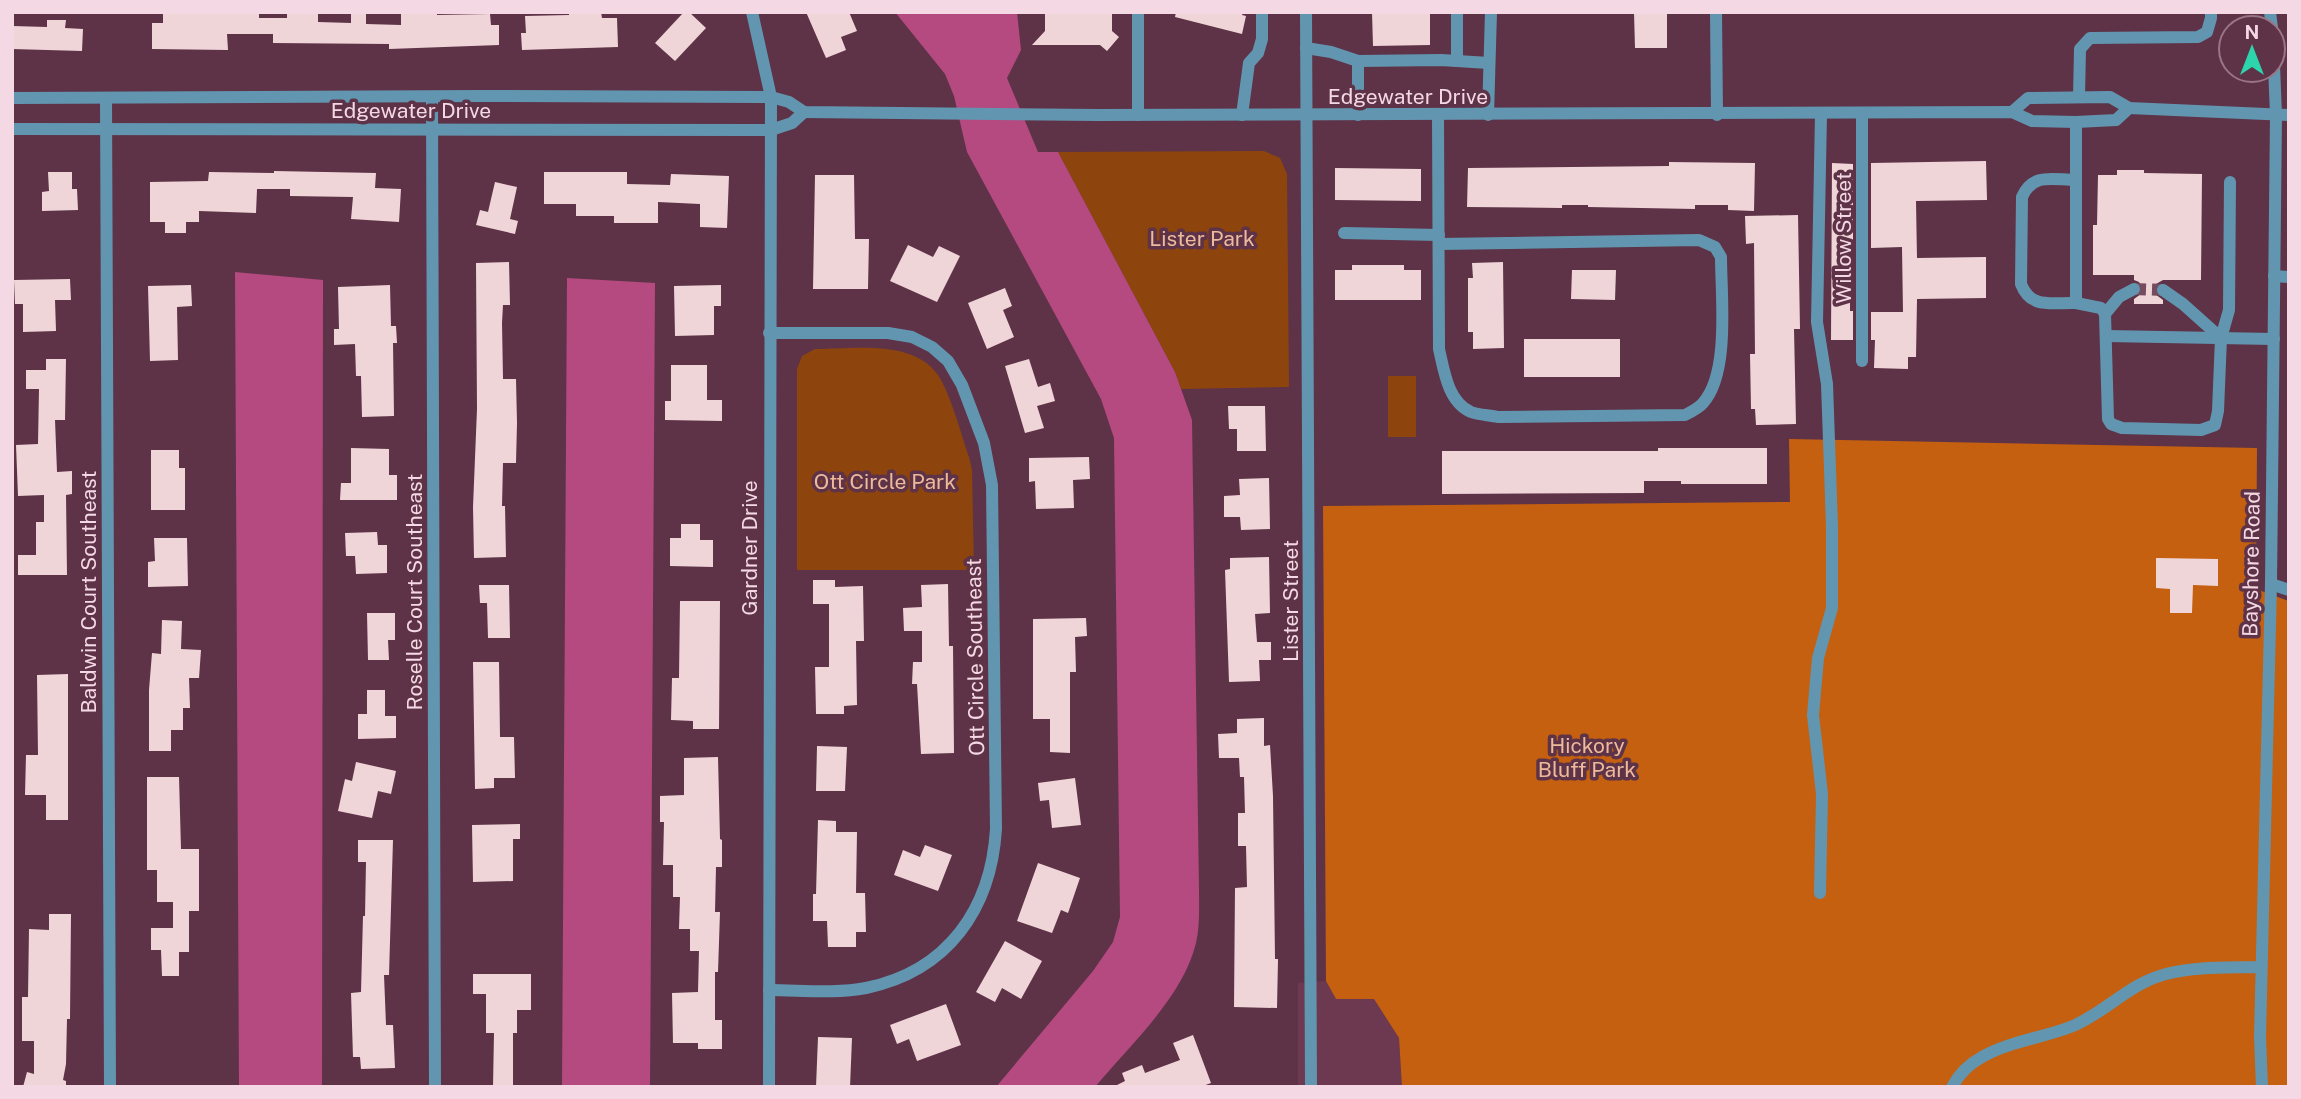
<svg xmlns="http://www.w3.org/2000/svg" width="2301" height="1099" font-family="'Public Sans',sans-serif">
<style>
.built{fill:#6c3951}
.green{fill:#8e450d}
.forest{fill:#c46010}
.water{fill:#b54a80}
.building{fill:#f0d5d8}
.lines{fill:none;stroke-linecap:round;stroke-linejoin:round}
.minor-tunnel{stroke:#744c5e;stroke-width:12;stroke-dasharray:12 6;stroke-linecap:butt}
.minor{stroke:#6296b0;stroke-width:12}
.labels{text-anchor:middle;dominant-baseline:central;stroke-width:7;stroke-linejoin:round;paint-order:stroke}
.street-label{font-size:21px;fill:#f4d8e3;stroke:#5e3347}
.park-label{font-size:21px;fill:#edba9c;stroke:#5e3347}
</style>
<rect width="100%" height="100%" fill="#5e3347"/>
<path class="built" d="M1326,981L1336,999H1374L1399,1038L1402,1087H1298V983Z"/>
<g class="green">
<path d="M1264,151L1280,158L1287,174L1289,387L1181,389L1175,372L1058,152Z"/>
<path d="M815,349C853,349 913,339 938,375C951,395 961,434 969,457L972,470L974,570H797V369L802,356Z"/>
<rect x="1388" y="376" width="28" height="61"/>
</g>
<path class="forest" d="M1789,439L2257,448L2256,589L2289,601L2287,1087H1402L1399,1038L1374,999H1336L1326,981L1323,506L1790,502Z"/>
<g class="water">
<path d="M895,12H1017L1021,50L1007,78L1038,152H1058L1175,372L1192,420L1199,889C1199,907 1200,926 1196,943C1183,997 1130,1045 1095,1087H996L1093,971L1113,942L1120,917L1114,438L1101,399L967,152L954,96L945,74Z"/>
<path d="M235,272L323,280L322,1087H239Z"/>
<path d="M567,278L655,283L650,1087H562Z"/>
</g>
<g class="building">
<path d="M163,12H259V18H287V12H318V22L351,23V13L366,14V24L401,25V12H437V15L490,14L491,25H499V45L389,49V44L273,43V34H227L228,50L152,49V23H163Z"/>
<path d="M569,12H601L602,18H617L618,47L522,50L521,33H526L525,16L569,15Z"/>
<path d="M684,12H689L706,28L675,61L655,43Z"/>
<path d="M806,12H849L857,31L841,37L846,50L826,58Z"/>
<path d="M1045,12H1112V31L1119,37L1107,51L1100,45H1032L1045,31Z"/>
<path d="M1176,12H1243L1242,15L1246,16L1242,34L1175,17Z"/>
<path d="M1372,12H1430V45L1373,46Z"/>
<path d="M1634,12H1667V48H1635Z"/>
<path d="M47,20H66L65,28L83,29L82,51L12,49V26L47,27Z"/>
<path d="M1986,161L1987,200L1916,201L1917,258L1986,257V298L1917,299L1916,357H1908V369L1874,368L1875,340H1871V312H1903L1902,247L1871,248V163Z"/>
<path d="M1669,162L1755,163L1754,211L1728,210V205H1695V209L1588,207V205H1562V208L1467,207L1468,168L1669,166Z"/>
<path d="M1832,163L1853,164V248H1850V311H1853V340H1831Z"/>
<path d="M1335,168L1421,169V201L1335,200Z"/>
<path d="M2117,170H2144V173L2202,174L2201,280H2163L2156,284L2154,290L2155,294L2163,300V304H2134V299L2141,294L2143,289L2139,282L2134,280V275H2093V225H2097L2098,175H2117Z"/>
<path d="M274,171L376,173L375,188L401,189L399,222L351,219L353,197L290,196V189H257L256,213L199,211V222H186V233H165V222H150V182L208,181L209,172L274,173Z"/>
<path d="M48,172H72V189H77L78,210L42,211V192L49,191Z"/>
<path d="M544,172H627V184L670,185L671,174L729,176L727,228L700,227V204L658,202V223H614V216H576V204H544Z"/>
<path d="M815,175H854L855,239H869L868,289H813Z"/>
<path d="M495,182L517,187L510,219L518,221L515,234L476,225L480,210L488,212Z"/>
<path d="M1798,215L1800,329H1794L1796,424L1756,425L1755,409H1751L1750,354H1755L1754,243L1746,244L1745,216Z"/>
<path d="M908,245L933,257L939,246L960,256L937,302L890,281Z"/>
<path d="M509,262L510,305H503L502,323L503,379H516L517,423L516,463H503L502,506H505L506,557L474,558L473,507L477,409L476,263Z"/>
<path d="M1503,262L1504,348L1473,349V332H1468V278H1473L1472,263Z"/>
<path d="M1352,265H1404V270H1421V300H1335V270H1352Z"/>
<path d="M1572,270H1616L1615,300L1571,299Z"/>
<path d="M70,279L71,300H55L56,331L23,332V304H15L14,280Z"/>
<path d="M191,285L192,306L177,307L178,360L150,361L148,286Z"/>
<path d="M390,285L391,326H396L397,343H393L394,416L362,417L361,376H356L355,344L334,345V329H339L338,287Z"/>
<path d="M721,285V306H714V335L675,336L674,286Z"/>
<path d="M1005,288L1012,306L1003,310L1014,337L987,349L968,303Z"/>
<rect x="1524" y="339" width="96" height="38"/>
<path d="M46,359H66L65,420H55L57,472L72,471V494L66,495L67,575H18V555H36V522H44V495L18,496L16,445L38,444L39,389H26V370H46Z"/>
<path d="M1029,359L1038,387L1050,383L1055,401L1037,406L1044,428L1025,433L1005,366Z"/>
<path d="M671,365H707V400H722V421L665,420V401H671Z"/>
<path d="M1228,406H1265L1266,451H1237V429H1229Z"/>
<path d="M351,448L389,449V475H397V500H340L341,483H351Z"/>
<path d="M1658,448H1767V484H1681V481H1644V493L1442,494V451H1658Z"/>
<path d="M151,450H179V468H185V510H151Z"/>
<path d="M1089,457L1090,479L1073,480L1074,508L1036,509L1035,481L1029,482V458Z"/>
<path d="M1269,478L1270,529L1241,530L1240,517H1224V496L1240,495L1239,479Z"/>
<path d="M681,524H700V540H713V567L670,566V538H681Z"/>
<path d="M377,532L378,545H387V573L356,574L355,556H346L345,533Z"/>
<path d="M154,538H187L188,586L148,587V562L155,561Z"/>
<path d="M1269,557L1270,613L1255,614L1257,642H1271V660H1259L1260,681L1229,682L1225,570L1230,569V558Z"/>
<path d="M2156,558L2218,559V586L2193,585L2192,613H2170V589L2156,588Z"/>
<path d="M813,580H835V587L863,586L864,641H856L857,705L844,706V714H816L815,667H829V604H813Z"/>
<path d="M948,584L949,646H953L954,753L921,754L917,684H912L913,662H922V631H904L903,608L922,607L921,585Z"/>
<path d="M479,585H509L510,638H488L487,603H480Z"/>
<path d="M680,601H720L719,729H693V721L671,720L672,678H679Z"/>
<path d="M367,613H395V640H388L389,660H368Z"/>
<path d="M1086,618L1087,636L1075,637L1076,672H1070V753L1050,752V719H1033V619Z"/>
<path d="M162,620L182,621L181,649L201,650L199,678H189L190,708H183V730H171V751H149V690L152,653L161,654Z"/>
<path d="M473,662H499L500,737H514L515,778H494V788L475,789Z"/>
<path d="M68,674V820H46V795H25L26,755H38L37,675Z"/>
<path d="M367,690H385V716H396V738L358,739V714H367Z"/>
<path d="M1264,718V746L1270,745L1273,796L1275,959H1278L1277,1008L1234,1007L1235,888L1247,887L1246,846H1238V813H1245L1244,777H1240L1239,758H1219L1218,734L1237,733V719Z"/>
<path d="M817,746L847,747L845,791H816Z"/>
<path d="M718,757L720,839L722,840V867H716L715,912H720L718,972H715V1020H722V1049H698V1043H673L672,993L698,992L699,951H690V929H679L680,897H673V865H663L664,822H660V796L684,795V758Z"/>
<path d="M356,762L396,771L391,794L378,791L372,818L338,811L345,779L352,781Z"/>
<path d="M147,777H179L181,849H199V911H189V952H179V976H162L161,950H151V928H173V902H157V870H147Z"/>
<path d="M1075,778L1081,825L1052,828L1049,800L1040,801L1038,783Z"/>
<path d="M818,820L836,821V832H857L856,893H865L866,932H856V947H828L827,921H813V894H816Z"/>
<path d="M520,824V839H513V881L473,882L472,825Z"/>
<path d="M358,840H393L389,975H384L386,1025H393L395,1068L361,1069L360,1057H353L351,993L361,992L363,916H365L366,862H358Z"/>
<path d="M925,845L952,855L938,891L894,875L903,850L920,857Z"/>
<path d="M1038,863L1080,878L1068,913L1061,910L1052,933L1017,921Z"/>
<path d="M49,914H71L70,1019H67L66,1064L63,1080L66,1081V1087H23L27,1072L34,1074V1041H22V997H28L29,929L49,930Z"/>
<path d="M1005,941L1042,961L1021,999L1002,988L995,1002L976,992Z"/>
<path d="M473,974H531V1010H517V1033H513V1087H493L494,1033H486V994H473Z"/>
<path d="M946,1004L961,1045L917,1061L909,1039L897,1044L890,1025Z"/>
<path d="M1193,1035L1211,1083L1200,1087H1113L1125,1081L1122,1073L1142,1065L1145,1073L1180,1060L1173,1043Z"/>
<path d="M818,1037L852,1038L850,1087H816Z"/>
</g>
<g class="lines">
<path class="minor-tunnel" d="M2134,289L2163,290"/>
<g class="minor">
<path d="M752,12L771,97L769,1087"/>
<path d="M1138,12V115"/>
<path d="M1306,12L1311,1087"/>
<path d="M1457,12V61"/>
<path d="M1716,12L1717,115"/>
<path d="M2270,12L2272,28"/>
<path d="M1306,48L1331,52L1358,61"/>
<path d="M2079,97L2080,49L2090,38L2198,37L2207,32L2211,18V12"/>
<path d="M12,98L483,96L771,97L789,102L804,112L1098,115L2012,112L2032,121L2076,122L2116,120L2129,108"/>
<path d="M106,98L110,1087"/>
<path d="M432,98L435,1087"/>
<path d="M2012,112L2028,98L2110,97L2129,108L2289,115"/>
<path d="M1862,114V361"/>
<path d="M1242,115L1249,63L1258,53L1262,39V12"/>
<path d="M1358,115V61L1441,60L1489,63"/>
<path d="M1438,115L1439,349C1444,371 1448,402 1471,412C1479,415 1490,415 1498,417L1685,415C1691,412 1699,408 1703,403C1730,373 1721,296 1721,257L1715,247L1699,240L1439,244"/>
<path d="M1488,115L1491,12"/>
<path d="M2076,122V303L2101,308L2105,314L2108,419L2111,424L2122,428L2201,430L2215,425L2218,411L2221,338L2229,310L2230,182"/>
<path d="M12,129L771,130L792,123L804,112"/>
<path d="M1344,233L1439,235"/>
<path d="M2274,276L2289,277"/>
<path d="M2163,290L2183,304L2221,338"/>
<path d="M2076,303C2053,302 2031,310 2021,284L2022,197C2033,172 2053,180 2076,180"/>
<path d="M2105,314L2119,297L2134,289"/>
<path d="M2106,336L2274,339"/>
<path d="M2271,584L2289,590"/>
<path d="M1820,893L1822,794L1813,715L1818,658L1832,608V526L1827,384L1817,322L1821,114"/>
<path d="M769,990C800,990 835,994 866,988C948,971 991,909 996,829L992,485L984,443L962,385L948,361L932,347L912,337L888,333H769"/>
<path d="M1952,1087C1959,1074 1969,1064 1982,1057C2010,1041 2043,1038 2073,1026C2106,1012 2130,983 2166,974C2197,966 2229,968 2261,967"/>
<path d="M2262,1087L2260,1037L2271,584L2276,115L2273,41"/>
</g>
</g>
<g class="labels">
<g class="street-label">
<text x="1408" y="96">Edgewater Drive</text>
<text x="411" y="110">Edgewater Drive</text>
<text transform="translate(1843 238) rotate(-90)">Willow Street</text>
<text transform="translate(749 548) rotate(-90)">Gardner Drive</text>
<text transform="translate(2251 564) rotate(-89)">Bayshore Road</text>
<text transform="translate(88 592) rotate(-90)">Baldwin Court Southeast</text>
<text transform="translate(414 592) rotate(-90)">Roselle Court Southeast</text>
<text transform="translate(1290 601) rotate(-90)">Lister Street</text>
<text transform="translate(975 657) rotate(-91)">Ott Circle Southeast</text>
</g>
<g class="park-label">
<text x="1202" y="238">Lister Park</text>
<text x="885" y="481">Ott Circle Park</text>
<text x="1587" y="745">Hickory<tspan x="1587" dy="24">Bluff Park</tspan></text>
</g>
</g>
<rect width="2301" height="1099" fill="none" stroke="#f4d8e3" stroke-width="28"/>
<g transform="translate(2252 49)"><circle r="33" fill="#5e3347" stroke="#9a7585" stroke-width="2"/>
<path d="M0-5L12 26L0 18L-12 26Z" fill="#2cd5ab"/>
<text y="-10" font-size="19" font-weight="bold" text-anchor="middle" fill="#f4d8e3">N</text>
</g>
</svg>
